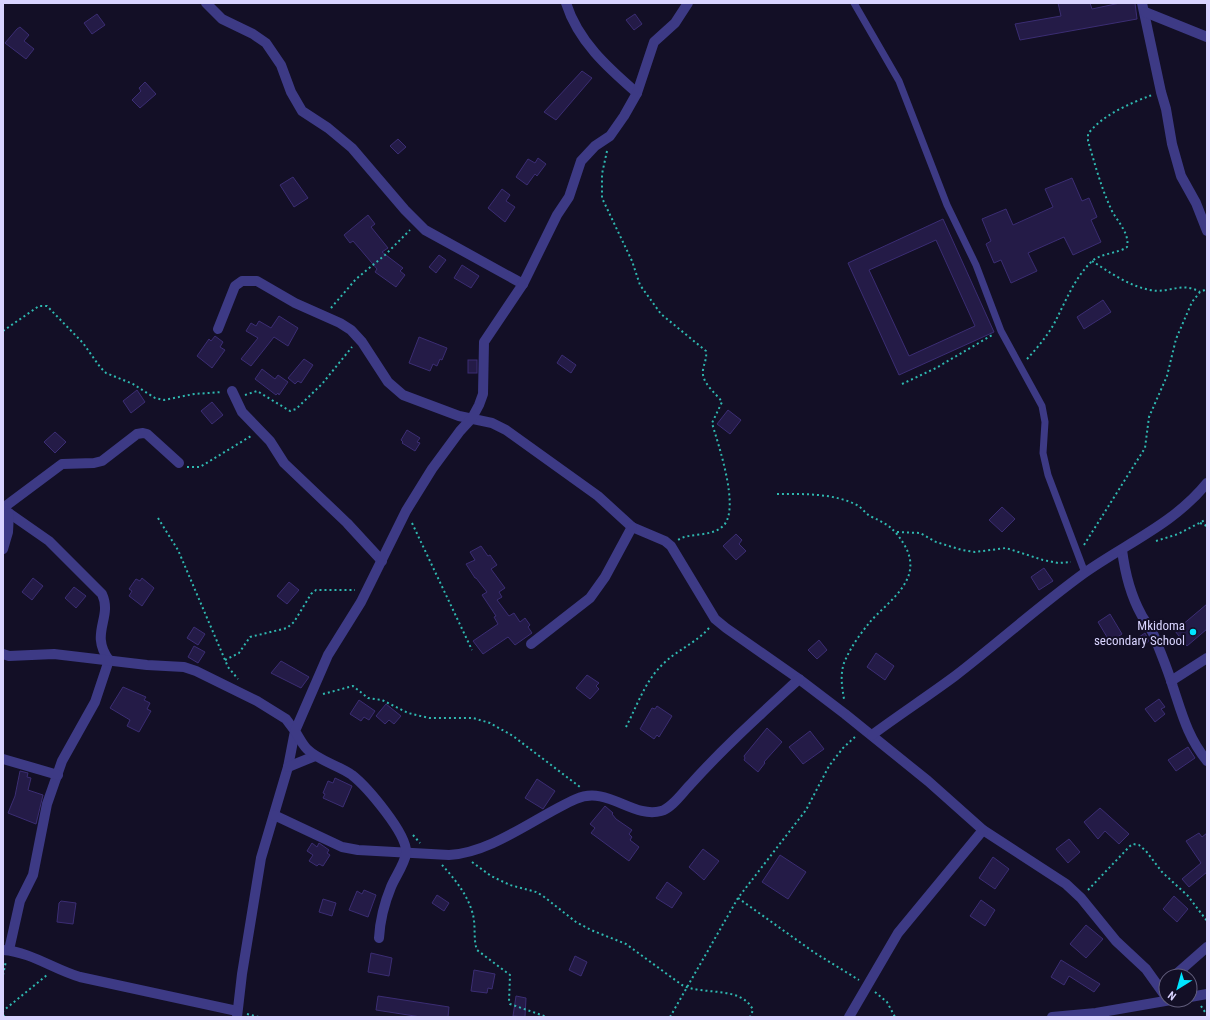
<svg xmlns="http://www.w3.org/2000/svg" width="1210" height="1020" font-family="'Roboto Condensed',sans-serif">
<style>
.building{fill:#241b47;stroke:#3b2d73;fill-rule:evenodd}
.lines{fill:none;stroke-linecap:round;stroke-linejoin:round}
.path{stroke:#2fb8b0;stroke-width:2;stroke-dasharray:2 3;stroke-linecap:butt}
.service{stroke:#3d3a85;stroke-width:7}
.minor{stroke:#3d3a85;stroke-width:10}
.poi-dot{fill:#00e5ff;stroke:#130f26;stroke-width:1.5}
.labels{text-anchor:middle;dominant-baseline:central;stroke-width:4;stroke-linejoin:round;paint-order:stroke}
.poi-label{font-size:13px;fill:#d9d4ff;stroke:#130f26;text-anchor:end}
</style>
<rect width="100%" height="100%" fill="#130f26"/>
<g class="building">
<path d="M1058,3H1090L1092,9L1120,3H1135L1137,19L1020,40L1015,24L1061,16Z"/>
<path d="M97,14L105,25L92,34L84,23Z"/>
<path d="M635,14L642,24L634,30L626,20Z"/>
<path d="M20,27L29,35L24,41L34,49L26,59L5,43L17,29Z"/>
<path d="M582,71L592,78L556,120L544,112Z"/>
<path d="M145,82L156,94L140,108L132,100L141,91L139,88Z"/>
<path d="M398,139L406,147L398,154L390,146Z"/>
<path d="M538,158L546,164L537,176L535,174L527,185L516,177L528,159L535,163Z"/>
<path d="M293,177L308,198L294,207L280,185Z"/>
<path d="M1072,178L1082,201L1089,198L1097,217L1091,220L1101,242L1073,255L1064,237L1028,253L1037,271L1011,283L1001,260L994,263L986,244L991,241L982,219L1006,209L1013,225L1053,207L1045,189Z"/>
<path d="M502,189L510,195L506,201L515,207L505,222L488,208Z"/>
<path d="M368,215L375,224L371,227L388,248L382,252L403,268L400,271L405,275L396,287L375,272L377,269L360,249L353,241L350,243L344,235Z"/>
<path d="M943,219L994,332L899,375L848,263ZM936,240L975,326L909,356L869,270Z"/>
<path d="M439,255L446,260L436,273L429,267Z"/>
<path d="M462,265L479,276L471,288L454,278Z"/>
<path d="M1103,300L1111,312L1084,329L1077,317Z"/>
<path d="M279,316L298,328L288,346L274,337L251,366L241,359L258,338L246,331L251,323L256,326L259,321L271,328Z"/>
<path d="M215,336L223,342L220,347L225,350L212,368L197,356L209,339L211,341Z"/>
<path d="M419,337L447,348L442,360L440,359L437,366L433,364L430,371L409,363Z"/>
<path d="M562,355L576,365L571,373L557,363Z"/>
<path d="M304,359L313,365L301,383L298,381L295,384L288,378Z"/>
<rect x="468" y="360" width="9" height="13"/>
<path d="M262,369L275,379L278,375L288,382L279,395L278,393L276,395L255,379Z"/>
<path d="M137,390L145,402L131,413L123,401Z"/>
<path d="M212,402L223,415L212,424L201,411Z"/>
<path d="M728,410L741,420L730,434L717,424Z"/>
<path d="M407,430L420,438L417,442L420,443L415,451L402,443L403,442L401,440Z"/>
<path d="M55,432L66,442L55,453L44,442Z"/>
<path d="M1002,507L1015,519L1002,532L989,520Z"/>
<path d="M736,534L742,540L739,544L746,551L736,560L723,546Z"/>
<path d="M481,546L488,556L490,555L497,565L491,569L505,588L499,592L502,597L497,600L509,616L514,613L520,622L525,618L530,625L528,627L532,633L515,645L508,637L483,654L473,641L498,624L494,617L496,616L482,595L487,592L476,578H475L466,564L475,560L470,552Z"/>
<path d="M1044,568L1053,581L1039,590L1031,577Z"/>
<path d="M33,578L43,586L32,600L22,592Z"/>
<path d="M142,578L154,588L142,606L129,596L132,591L129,589L136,579L140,581Z"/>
<path d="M289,582L299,590L287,604L277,596Z"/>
<path d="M74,587L86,596L76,608L65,598Z"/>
<path d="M1207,604V629L1187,646L1175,631Z"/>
<path d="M1110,614L1122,634L1110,642L1098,622Z"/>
<path d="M194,627L205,634L198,645L187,638Z"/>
<path d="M1145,633L1149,641L1144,645L1139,637Z"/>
<path d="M819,640L827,650L817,659L808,650Z"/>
<path d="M194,646L205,652L198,663L188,657Z"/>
<path d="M876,653L894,666L885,680L867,667Z"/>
<path d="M281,661L309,677L301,688L271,673Z"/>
<path d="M587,675L599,683L596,686L599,689L590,699L576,688Z"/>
<path d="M123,687L146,697L144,700L150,703L147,709L151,711L139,732L127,726L130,720L110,708Z"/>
<path d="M1159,699L1165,707L1161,709L1165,714L1155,722L1145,709Z"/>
<path d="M359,700L375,711L369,720L364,717L361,721L350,714Z"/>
<path d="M386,704L401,716L394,724L389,720L385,724L376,716Z"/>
<path d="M657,706L672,716L659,737L657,735L654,739L640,729L652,708L655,709Z"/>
<path d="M767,728L782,742L764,762L765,763L758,772L744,760L745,758L744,756Z"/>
<path d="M810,731L824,749L803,764L789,747Z"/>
<path d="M1188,747L1195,758L1176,771L1168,760Z"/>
<path d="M20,771L28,773L27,777L31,778L28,790L43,795L36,824L8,813L15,796Z"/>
<path d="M335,778L352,786L343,807L323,798L325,794L323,793L328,781L333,783Z"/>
<path d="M537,779L555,791L543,809L525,798Z"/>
<path d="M605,806L613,813L612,814L616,819L632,830L629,834L632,837L630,840L639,847L629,861L591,833L595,828L590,824Z"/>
<path d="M1100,808L1129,834L1119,844L1105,831L1098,839L1084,822Z"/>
<path d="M1199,833L1202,837L1207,833V872L1189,887L1182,879L1201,863L1186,841Z"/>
<path d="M1069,839L1080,852L1068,863L1056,849Z"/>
<path d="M312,843L317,847L319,843L329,850L327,853L330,855L323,866L319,864L317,866L309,861L313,855L307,851Z"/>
<path d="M703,849L719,861L704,880L689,867Z"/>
<path d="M780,855L806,872L788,899L762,882Z"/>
<path d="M993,857L1009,869L995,889L979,878Z"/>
<path d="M667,882L682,893L672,908L656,898Z"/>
<path d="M364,890L376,895L368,917L349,910L357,891L362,894Z"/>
<path d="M437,895L449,903L444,911L432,903Z"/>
<path d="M1174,896L1188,909L1177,922L1163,909Z"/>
<path d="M323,899L336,903L332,916L319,912Z"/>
<path d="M981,900L995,910L985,926L970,916Z"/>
<path d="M61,901L76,903L73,924L57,922L59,903Z"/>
<path d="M1086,925L1103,939L1086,958L1070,944Z"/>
<path d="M371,953L392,958L389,976L368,972Z"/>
<path d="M575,956L587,962L581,976L569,970Z"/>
<path d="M1061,960L1100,984L1094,992L1069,976L1064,985L1051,977Z"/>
<path d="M474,970L495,974L492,989L488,988L487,993L471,991Z"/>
<path d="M378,996L449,1007L448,1017H421L376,1010Z"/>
<path d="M516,996L526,998L525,1017L513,1016Z"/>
</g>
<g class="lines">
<g class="path">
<path d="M607,151L602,174V198L632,261L640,285L661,314L706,351C707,359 704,363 703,370C701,383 716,393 722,402L712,423C718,444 740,507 724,525C712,538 689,532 678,540"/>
<path d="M1092,261C1109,272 1129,286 1150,290C1169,294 1181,281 1200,292"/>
<path d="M331,308L356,279L385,255L410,230"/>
<path d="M3,331L39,306H47L83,343L100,367L106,373L133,384L155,398L164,400L194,394L222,392"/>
<path d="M1027,359C1038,347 1049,334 1056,320C1066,300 1075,278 1091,262C1100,253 1117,254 1127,247C1130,234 1118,222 1112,211C1101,188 1095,164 1088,141V134C1102,115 1131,103 1152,95"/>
<path d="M902,384L936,368L994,334"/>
<path d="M245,395L257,391L290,411L296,409L322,384L352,347"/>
<path d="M187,467H200L251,436"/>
<path d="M777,494C803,494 831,493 855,504C862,507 865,514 872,517C889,525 895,529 905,546C924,580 888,601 870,622C860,634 850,648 844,663C840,675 842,687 844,699"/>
<path d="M158,518L178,550L228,667L238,679"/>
<path d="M412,523L472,650"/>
<path d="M1200,523L1207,526"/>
<path d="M897,532L920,533L936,542L962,550L975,552L1006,548L1043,560L1058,563L1071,562"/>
<path d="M1156,541L1178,534L1207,519"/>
<path d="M1084,545L1145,448L1149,417L1167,376L1176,339L1192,302L1200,292L1207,289"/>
<path d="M225,660L239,653L250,637L287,628L294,622L311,594L316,590H355"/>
<path d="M323,694L353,686L368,698L382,700L408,713L429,718H473L490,723L513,736L580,787"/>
<path d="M626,727C637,706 645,681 663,664C677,650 696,643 709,628"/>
<path d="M413,835L420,843"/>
<path d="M472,862L491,876L510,885L536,892L543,896L576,922L591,930L626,944L682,985C703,996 741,985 753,1010L750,1017"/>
<path d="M442,865C455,879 469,897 473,915C476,927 473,939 477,950L510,975L509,1002L510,1004L547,1017"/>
<path d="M1088,890L1130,846L1133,844L1139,845L1146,851L1162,872L1188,896L1207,921"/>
<path d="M738,898L815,953L859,980"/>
<path d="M3,975L6,961"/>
<path d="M875,992L887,1002L895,1017"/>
<path d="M3,999V1011"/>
<path d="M1201,1006L1207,1015"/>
<path d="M247,1014L259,1017"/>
<path d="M4,1017L3,1011L47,975"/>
<path d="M670,1017L738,898L806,810L829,766L843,748L856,736"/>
</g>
<path class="service" d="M854,3L899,81L947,205L976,265L1001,331L1042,406L1045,422L1043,453L1048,475L1085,573"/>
<g class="minor">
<path d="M206,3L222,19L253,34L266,43L281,65L291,92L302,111L328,128L352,148L405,210L425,230L523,284"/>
<path d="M566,3C578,41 607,67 637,93"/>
<path d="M1142,3L1161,92L1166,109L1172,144L1181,176L1196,203L1207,231"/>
<path d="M1145,12L1207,37"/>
<path d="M218,329L235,286L242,281H257L295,303L340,323L351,330L362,342L388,382L403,395L459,416L492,423L506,430L598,496L632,527L665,541L671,546L715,619L726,628L799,679L845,714L928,781L983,830L1066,884L1081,898L1116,941L1146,969L1166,997"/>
<path d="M232,391L242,412L270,441L284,463L347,523L382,561"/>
<path d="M3,508L62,464L94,463L102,461L137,434L143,433L147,434L179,463"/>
<path d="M3,509L49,541L102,594C113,618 89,633 109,660L95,702L62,761L47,804L33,875L20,901L9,950"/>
<path d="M3,549L8,532L9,513"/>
<path d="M1122,550C1125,573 1130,594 1141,614C1145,622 1152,629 1155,638C1161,654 1168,670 1173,687C1182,714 1188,738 1207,761"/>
<path d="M531,644L590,598L605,577L632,527"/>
<path d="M3,654L9,656L54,654L147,665L184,667L196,671L257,701L286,719L295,731L288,767L261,858L242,974L237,1017"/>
<path d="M1171,681L1207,658"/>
<path d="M872,735C899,715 928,696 955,676C999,642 1039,606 1083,574C1125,544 1174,524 1207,483"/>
<path d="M3,759L58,775"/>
<path d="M288,767L315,756"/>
<path d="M274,815L342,847L358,850L449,855C492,853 537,816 576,799C607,785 633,819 661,811C672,808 682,793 690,785C724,747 762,713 799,679"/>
<path d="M379,938C380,920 384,904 391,887C395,877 404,865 406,854C409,835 366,786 352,775C338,765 319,761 307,749C302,744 299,737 295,731L328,655L361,602L406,511L432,469L460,431L472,418L479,405L483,394L484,342L523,284L557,215L569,197L581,161L595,146L610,136L624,116L637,93L654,42L675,23L688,3"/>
<path d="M3,950C31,952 53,969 80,977L237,1011"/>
<path d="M1174,976L1207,947"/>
<path d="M1190,997L1207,994"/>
<path d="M849,1017L898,933L983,830"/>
<path d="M1052,1017L1096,1013L1171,1000"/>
</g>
</g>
<circle class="poi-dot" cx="1193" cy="632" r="4"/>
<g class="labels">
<g class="poi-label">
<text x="1185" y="625">Mkidoma<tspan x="1185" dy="15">secondary School</tspan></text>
</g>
</g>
<rect width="1210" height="1020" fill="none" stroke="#d9d4ff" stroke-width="8"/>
<g transform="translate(1178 988) rotate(217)"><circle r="19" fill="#130f26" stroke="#625e7d"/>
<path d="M0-3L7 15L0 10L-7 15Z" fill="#00e5ff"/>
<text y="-6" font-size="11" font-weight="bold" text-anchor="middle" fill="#d9d4ff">N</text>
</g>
</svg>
